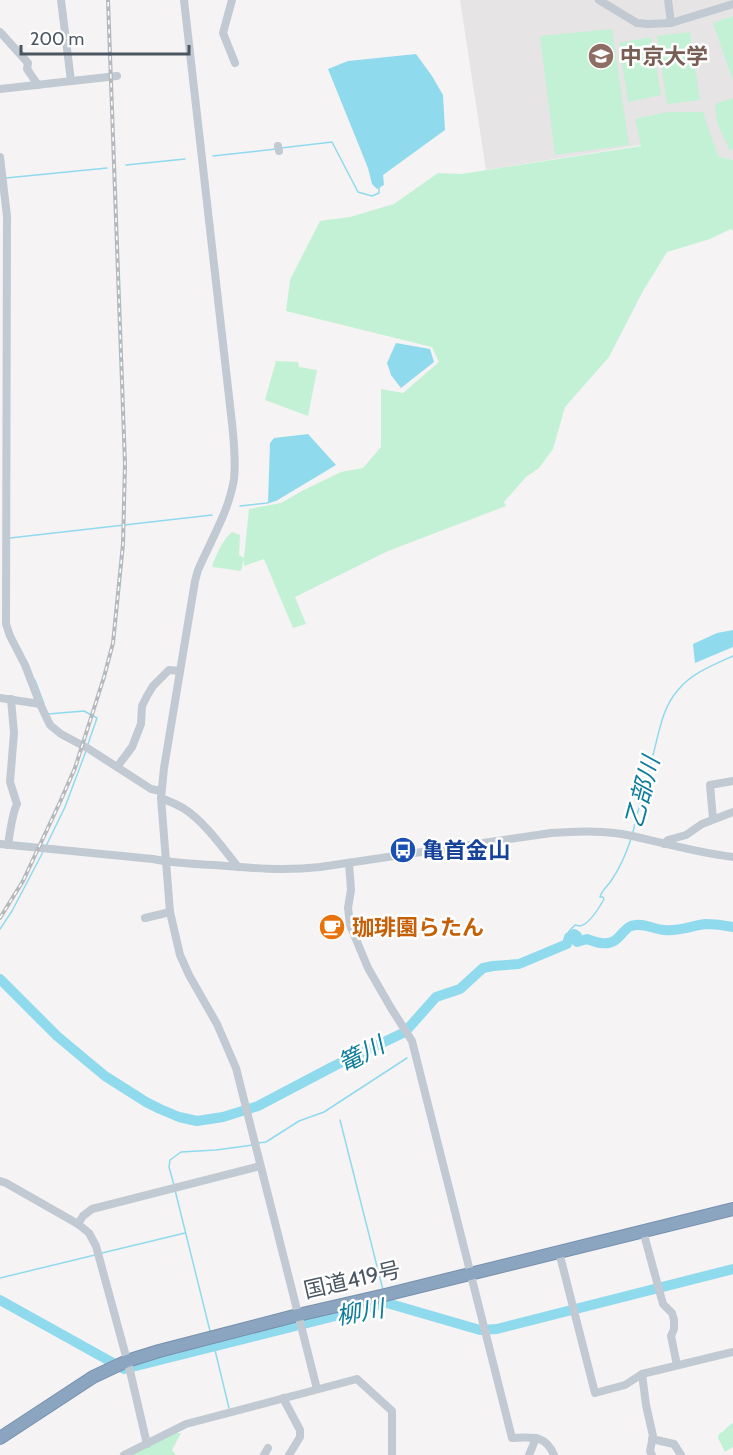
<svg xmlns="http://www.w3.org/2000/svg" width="733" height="1455" font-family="Cabin,'Noto Sans JP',sans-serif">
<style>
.education{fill:#e6e4e5}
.green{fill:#c3f1d5}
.water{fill:#90daee}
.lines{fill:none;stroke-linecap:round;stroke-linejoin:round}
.stream{stroke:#90daee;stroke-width:1.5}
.river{stroke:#90daee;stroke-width:10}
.highway-casing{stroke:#7690ad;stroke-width:14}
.minor{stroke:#c1cad2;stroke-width:8}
.highway{stroke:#8ba5c1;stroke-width:12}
.rail-casing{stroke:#b5b8bd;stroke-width:4}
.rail{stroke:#fff;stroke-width:1.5;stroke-dasharray:4.5;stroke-linecap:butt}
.labels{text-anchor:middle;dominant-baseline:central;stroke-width:5;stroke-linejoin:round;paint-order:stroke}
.education-label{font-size:22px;font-weight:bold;fill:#785e54;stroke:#fff;text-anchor:start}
.transit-label{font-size:22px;font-weight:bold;fill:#164399;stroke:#fff;text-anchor:start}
.food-label{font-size:22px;font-weight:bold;fill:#c56008;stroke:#fff;text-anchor:start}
.street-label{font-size:22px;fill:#4a5661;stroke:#fff}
.water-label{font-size:24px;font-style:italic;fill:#0c7c9b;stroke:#fff}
</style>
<rect width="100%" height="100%" fill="#f5f3f3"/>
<path class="education" d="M460,0H733V160L718,156L703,113L641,145L486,170Z"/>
<g class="green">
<path d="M733,16V81L713,23Z"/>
<path d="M612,29L629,145L555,155L540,36Z"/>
<path d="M690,32L700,100L667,104L657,36Z"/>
<path d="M651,37L661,95L628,102L619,43Z"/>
<path d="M733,98V149L730,151L717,123L715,104Z"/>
<path d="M667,112H703L718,156L733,160V231L731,229L710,239L667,252L643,291L609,357L565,407L553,449L539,468L526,477L504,502L506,506L388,551L295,597L306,624L293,628L264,559L244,566V559L241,571L213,567L212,566C217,553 222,541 232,532L240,535L239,555L244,558L249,509L281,503L302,491L341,472L363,468L381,447V389L403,393L439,362L432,347L286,311L290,280L320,221L350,217L394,204L438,173L461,174L641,146L635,119Z"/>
<path d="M276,361L298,362L299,367L317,370L308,416L265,400Z"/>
<path d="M733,1423V1447L725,1452L718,1438L719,1434C725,1431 727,1426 733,1423Z"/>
<path d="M175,1433H181L172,1450L176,1455H126Z"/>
</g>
<g class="water">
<path d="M416,54L432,76L443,95L445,130L383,175L384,185L377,189L372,184L368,168L328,69L348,61Z"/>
<path d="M396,343L430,349L434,362L401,388L391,375L387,363Z"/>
<path d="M308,434L336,465L276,501L268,502L270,443L274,438Z"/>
<path d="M733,630V647L695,663L693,644L717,633Z"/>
</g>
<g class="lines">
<g class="stream">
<path d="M281,148L332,142L358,192L372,196L379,193V187"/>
<path d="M213,156L276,149"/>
<path d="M126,165L185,159"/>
<path d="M6,178L107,168"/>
<path d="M240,506L267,503L273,501"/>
<path d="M10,538L212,515"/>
<path d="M35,680L44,704"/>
<path d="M48,714L84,711L97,718L88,744"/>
<path d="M633,832C639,806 646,781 653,755C659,733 662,708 678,690C692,673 713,665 733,656"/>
<path d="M46,846L65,807L86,751"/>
<path d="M0,929L12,911L44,850"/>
<path d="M569,937V931L575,925L580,926C590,924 599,908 604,899L603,897H600C602,890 607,887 611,881C620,868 626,854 631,839"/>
<path d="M340,1120L383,1290"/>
<path d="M258,1143L266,1142L299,1121L324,1112L407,1058"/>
<path d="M174,1185L169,1167L170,1160L181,1152L216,1150L253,1145"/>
<path d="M175,1190L210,1331"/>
<path d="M102,1253L185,1233"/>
<path d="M0,1278L95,1255"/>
<path d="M215,1350L229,1408"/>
</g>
<g class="river">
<path d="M0,979L57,1036L105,1076L146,1102L160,1109L179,1117L197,1121L223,1117L258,1106L334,1066L405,1032L436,997L460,989L483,968L493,966L519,964L567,944L569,937L574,934L577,936V942L587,939C595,942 606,946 614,941C620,938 624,929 631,926C642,922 653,929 664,930C678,932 691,926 705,924C714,924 724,925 733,927"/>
<path d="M0,1300L124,1369L387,1303L480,1330L497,1329L733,1269"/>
</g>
<defs>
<path id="highway" d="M0,1438L93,1377L127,1361L159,1351L298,1315L385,1295L733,1209"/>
</defs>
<use href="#highway" class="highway-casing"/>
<g class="minor">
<path d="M61,0L71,81"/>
<path d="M184,0L232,423C234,442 236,460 234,479C229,511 211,540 198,570L195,581L164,768L161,798L170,912L180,955L189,975L217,1024L236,1068L317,1389"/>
<path d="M232,0L223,33L235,63"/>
<path d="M599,0L637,23L648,24L671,23L733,4"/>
<path d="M668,0L671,23"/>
<path d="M0,32L28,63L27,69L38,85"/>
<path d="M0,89L117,76"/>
<path d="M278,146L279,151"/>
<path d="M0,157L7,216L6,624L10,636L25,665L40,704L50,725L61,734L89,749L151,789L161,791"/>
<path d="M0,698L40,704"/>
<path d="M117,767L132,747L141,724L142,706L147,696L153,686L169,670L180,671"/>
<path d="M161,798C168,801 176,804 183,808C203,820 223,848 238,867"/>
<path d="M713,819L710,785L733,781"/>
<path d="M0,844L153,859C173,863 193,864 213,865C249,868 284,871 320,867L551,833C575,831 599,830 622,834C659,841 695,853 733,857"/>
<path d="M664,844L668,840L686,835L702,824L733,812"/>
<path d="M8,845C10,833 12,814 17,804L10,782L14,733L11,699"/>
<path d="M349,863L351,890L348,908L350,925L368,968L391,1008L412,1041L512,1438C531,1437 545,1434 554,1455"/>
<path d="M145,918L170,912"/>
<path d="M0,1181L6,1183L78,1224L89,1233L96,1246L130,1371L147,1444"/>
<path d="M78,1224L83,1216L92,1209L260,1166"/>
<path d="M643,1231L663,1304L672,1313L674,1320V1329L671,1336L677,1365"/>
<path d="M559,1252L595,1393L625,1385L642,1374L733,1352"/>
<path d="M642,1374L646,1405L653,1436L650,1451L652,1455"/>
<path d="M283,1398L300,1430V1437L289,1455"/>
<path d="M652,1439L674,1444L681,1455"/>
<path d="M124,1455L186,1424L357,1379L392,1411V1455"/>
<path d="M264,1455L268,1448"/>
<path d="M529,1455L536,1438"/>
</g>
<use href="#highway" class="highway"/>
<defs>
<path id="rail" d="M0,918L23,881L60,802L75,768L104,677L113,643L123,544L125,464L108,0"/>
</defs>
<use href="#rail" class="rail-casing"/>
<use href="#rail" class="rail"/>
</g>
<defs>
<symbol id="university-disc" viewBox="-11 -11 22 22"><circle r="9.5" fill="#8d6e63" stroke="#fff"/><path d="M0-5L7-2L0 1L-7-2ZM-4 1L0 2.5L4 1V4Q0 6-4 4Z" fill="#fff"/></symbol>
<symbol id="bus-disc" viewBox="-11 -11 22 22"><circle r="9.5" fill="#1a4fb4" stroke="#fff"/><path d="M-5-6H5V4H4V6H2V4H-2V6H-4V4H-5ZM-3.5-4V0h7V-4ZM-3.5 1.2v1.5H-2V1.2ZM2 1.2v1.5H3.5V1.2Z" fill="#fff"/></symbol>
<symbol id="cafe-disc" viewBox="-11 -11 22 22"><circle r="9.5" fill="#e8710a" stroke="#fff"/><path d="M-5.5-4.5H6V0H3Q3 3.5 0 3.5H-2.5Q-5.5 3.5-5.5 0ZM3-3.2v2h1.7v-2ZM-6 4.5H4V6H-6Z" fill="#fff"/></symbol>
</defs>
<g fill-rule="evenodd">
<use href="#university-disc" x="586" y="41" width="30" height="30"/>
<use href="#bus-disc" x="388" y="835" width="30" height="30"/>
<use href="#cafe-disc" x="317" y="912" width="30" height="30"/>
</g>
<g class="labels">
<g class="education-label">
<text x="620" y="56">中京大学</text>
</g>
<g class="transit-label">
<text x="422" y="850">亀首金山</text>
</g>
<g class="food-label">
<text x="352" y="927">珈琲園らたん</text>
</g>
<g class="street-label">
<text transform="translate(352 1280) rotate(-13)">国道419号</text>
</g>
<g class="water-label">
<text transform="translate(642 792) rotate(-75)">乙部川</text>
<text transform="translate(361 1054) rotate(-27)">篭川</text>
<text transform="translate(360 1312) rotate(-10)">柳川</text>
</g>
</g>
<path d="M21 45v9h168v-9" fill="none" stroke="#4a5661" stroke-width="3"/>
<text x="30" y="45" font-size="18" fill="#4a5661" stroke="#ffffff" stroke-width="4.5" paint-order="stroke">200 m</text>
</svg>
